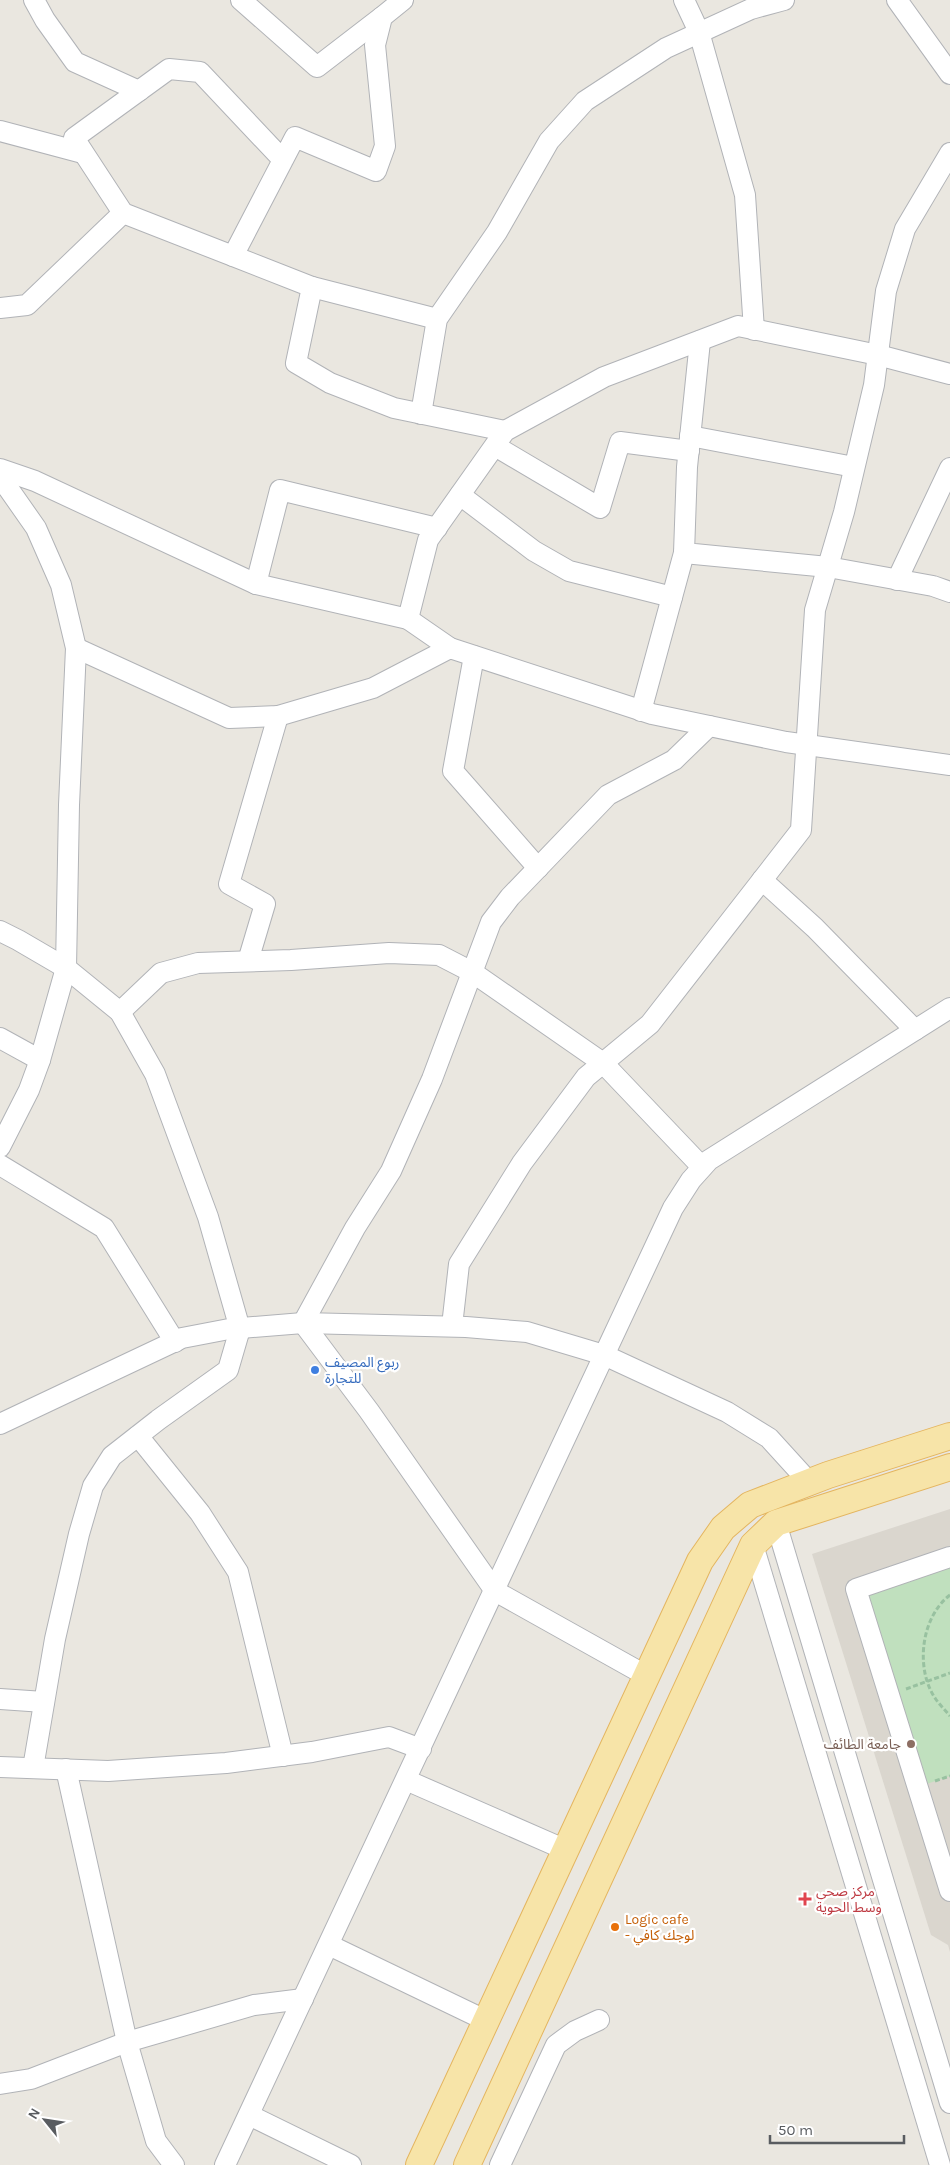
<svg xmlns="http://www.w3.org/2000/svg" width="950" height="2165" font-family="Karla,'Noto Sans Arabic',sans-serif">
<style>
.education{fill:#dad6ce}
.green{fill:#c0e0be}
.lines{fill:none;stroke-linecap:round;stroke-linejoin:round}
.minor-casing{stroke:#b1b3b7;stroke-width:22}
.major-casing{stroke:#e4b55f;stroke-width:28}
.path{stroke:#98c1a0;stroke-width:3;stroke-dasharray:5 2.5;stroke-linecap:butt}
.minor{stroke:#fff;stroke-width:20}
.major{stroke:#f7e4a8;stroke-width:26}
.shop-dot{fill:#3f7fe0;stroke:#fff;stroke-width:2}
.education-dot{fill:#8d6e63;stroke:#fff;stroke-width:2}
.health-dot{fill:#e0444e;stroke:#fff;stroke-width:2}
.food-dot{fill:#e8710a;stroke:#fff;stroke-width:2}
.labels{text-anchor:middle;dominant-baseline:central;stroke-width:4.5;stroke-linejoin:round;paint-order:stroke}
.shop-label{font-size:14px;fill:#366cbe;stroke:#fff;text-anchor:start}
.education-label{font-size:14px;fill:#785e54;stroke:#fff;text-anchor:end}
.health-label{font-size:14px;fill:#be3a42;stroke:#fff;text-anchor:start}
.food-label{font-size:14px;fill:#c56008;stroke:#fff;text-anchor:start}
</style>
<rect width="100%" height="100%" fill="#eae7e0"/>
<path class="education" d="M950,1509V1952L948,1945L931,1935L812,1554Z"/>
<path class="green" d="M950,1557V1776L918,1787L856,1589Z"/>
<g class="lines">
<defs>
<g id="minor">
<path d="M34,0L45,20L75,62L139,91"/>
<path d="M241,0L317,67L382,17"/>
<path d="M684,0L699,32L745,195L754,330"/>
<path d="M897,0L950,74"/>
<path d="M0,131L83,153"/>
<path d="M283,160L200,72L169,69L74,138L123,213L233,256L295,137L376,171L385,146L375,45L382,17L403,0"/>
<path d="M233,256L312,287L296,363L330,383L394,408L505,431"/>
<path d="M312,287L437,319"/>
<path d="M0,308L27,305L123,213"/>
<path d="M700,341L687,467L684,553L828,567L933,586L950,592"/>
<path d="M421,414L437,319L497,232L549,141L585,101L666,48L751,9L784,0"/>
<path d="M690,436L854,467"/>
<path d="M495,446L600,508L620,442L689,451"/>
<path d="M0,469L35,481L256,584L408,619L428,540L505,431L604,377L738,326L878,355L950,374"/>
<path d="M0,481L8,488L36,528L61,585L76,648L69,805L66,968L40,1060L29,1090L0,1147"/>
<path d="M460,495L534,551L569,571L672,597"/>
<path d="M897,580L950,468"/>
<path d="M256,584L280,490L437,528"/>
<path d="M408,619L450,648"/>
<path d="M76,648L229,718L278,716L373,688L450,648L652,714L786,742L950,765"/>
<path d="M474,656L453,771L538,868"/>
<path d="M641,711L684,553"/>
<path d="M762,880L815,928L915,1030"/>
<path d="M0,931L18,940L66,968L120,1012L155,1074L208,1217L240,1329L228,1370L158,1420L112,1456L93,1486L79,1534L55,1639L33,1768"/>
<path d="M248,961L265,904L229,884L278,716"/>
<path d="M120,1012L161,973L198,963L291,960L389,953L439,955L472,972L603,1063L702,1167"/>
<path d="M0,1038L40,1060"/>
<path d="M0,1165L104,1228L175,1342"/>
<path d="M452,1326L459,1264L522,1163L586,1077L650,1024L801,830L815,610L844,512L874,385L886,291L905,229L950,153"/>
<path d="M0,1424L182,1338L229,1329L303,1323L466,1327L527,1332L604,1355L727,1412L769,1438L809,1482"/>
<path d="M138,1436L200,1513L238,1572L283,1756"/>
<path d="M776,1523L950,2103"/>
<path d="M753,1545L940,2165"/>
<path d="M950,1557L856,1589L950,1891"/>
<path d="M647,1676L495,1591L369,1411L303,1323L355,1228L391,1171L432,1079L491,922L510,897L608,795L674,760L709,726"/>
<path d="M0,1699L44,1702"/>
<path d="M0,1767L108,1771L226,1763L312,1752L389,1737L421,1749"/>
<path d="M66,1769L127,2042L156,2141L174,2165"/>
<path d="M406,1780L566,1850"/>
<path d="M329,1945L487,2021"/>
<path d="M0,2084L31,2079L127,2042L254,2005L303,1999"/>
<path d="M249,2115L351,2165"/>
<path d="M225,2165L673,1208L691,1180L709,1160L950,1008"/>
<path d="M500,2165L556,2045L575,2031L599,2020"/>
</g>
<g id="major">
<path d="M419,2165L700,1561L723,1528L750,1505L828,1475L950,1436"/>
<path d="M467,2165L753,1545L776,1523L950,1467"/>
</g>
</defs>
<use href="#minor" class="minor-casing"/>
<use href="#major" class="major-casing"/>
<g class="path">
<path d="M950,1595C921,1617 915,1668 935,1698C939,1704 945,1710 950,1716"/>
<path d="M906,1689L950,1673"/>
<path d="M935,1781L950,1776"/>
</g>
<use href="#minor" class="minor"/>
<use href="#major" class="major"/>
</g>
<circle class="shop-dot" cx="315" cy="1370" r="5"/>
<circle class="education-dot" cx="911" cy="1744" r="5"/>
<path class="health-dot" d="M802.5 1891.5h5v5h5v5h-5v5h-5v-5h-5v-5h5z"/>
<circle class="food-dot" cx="615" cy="1927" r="5"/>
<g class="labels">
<g class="shop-label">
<text x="325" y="1362">ربوع المصيف<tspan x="325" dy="16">للتجارة</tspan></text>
</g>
<g class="education-label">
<text x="901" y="1744">جامعة الطائف</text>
</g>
<g class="health-label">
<text x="816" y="1891">مركز صحي<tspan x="816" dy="16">وسط الحوية</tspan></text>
</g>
<g class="food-label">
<text x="625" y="1919">Logic cafe<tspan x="625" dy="16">- لوجك كافي</tspan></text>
</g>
</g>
<g transform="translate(45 2120) rotate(300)" stroke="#ffffff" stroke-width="4" paint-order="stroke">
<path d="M0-4L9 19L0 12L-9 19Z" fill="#595c60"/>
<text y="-8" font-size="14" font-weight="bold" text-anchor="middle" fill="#595c60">N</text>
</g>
<path d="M770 2135v8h134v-8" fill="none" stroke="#595c60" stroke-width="2.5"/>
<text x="778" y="2135" font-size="15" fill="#595c60" stroke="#ffffff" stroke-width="4" paint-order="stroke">50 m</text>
</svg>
